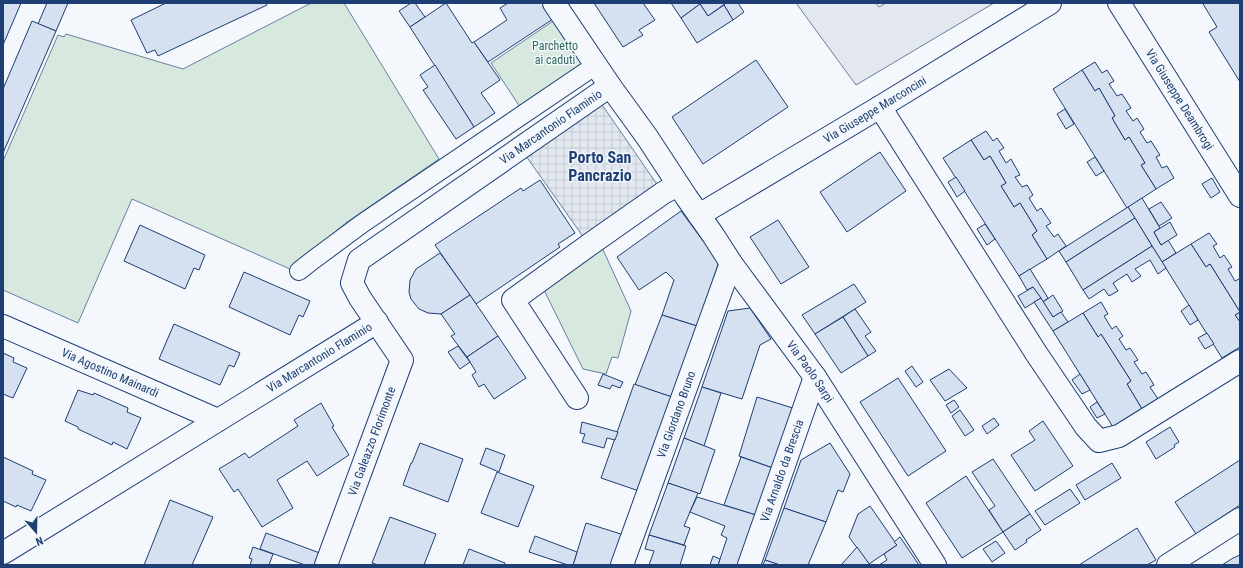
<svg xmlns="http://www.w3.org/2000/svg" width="1243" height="568" font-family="'Roboto Condensed',sans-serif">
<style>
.green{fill:#d7e8df;stroke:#687fa3}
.parking{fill:#e3e8f0;stroke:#687fa3}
.plaza{fill:url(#plaza-grid);stroke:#687fa3}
.building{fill:#d5e0f0;stroke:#1d3f73}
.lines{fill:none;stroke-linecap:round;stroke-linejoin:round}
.pedestrian-casing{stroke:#1d3f73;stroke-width:20}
.minor-casing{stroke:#1d3f73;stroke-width:24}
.pedestrian{stroke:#f4f7fb;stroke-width:18}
.minor{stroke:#f4f7fb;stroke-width:22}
.labels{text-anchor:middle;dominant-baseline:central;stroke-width:3;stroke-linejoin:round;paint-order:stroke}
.park-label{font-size:12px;fill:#2c6c60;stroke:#f4f7fb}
.street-label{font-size:12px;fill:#1d3f73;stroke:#f4f7fb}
.district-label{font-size:16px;font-weight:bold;fill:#1d3f73;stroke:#f4f7fb}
</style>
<defs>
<pattern id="plaza-grid" width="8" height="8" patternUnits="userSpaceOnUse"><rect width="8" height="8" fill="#e3e8f0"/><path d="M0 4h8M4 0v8" fill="none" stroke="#c2c8d1"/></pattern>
</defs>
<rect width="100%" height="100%" fill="#f4f7fb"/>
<g class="green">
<path d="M311,3H344L439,159L347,222L290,269L132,199L78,323L3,290V161L58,35L64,37L66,34L183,69Z"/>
<path d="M562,15L591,60L520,107L491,63Z"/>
<path d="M599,241L631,311L618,358L612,357L606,374L583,369L541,284Z"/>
</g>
<path class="parking" d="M796,3H876L879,7L886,3H994L856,85Z"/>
<path class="plaza" d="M596,96L663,193L589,245L521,149Z"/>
<g class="building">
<path d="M3,3H21L3,45Z"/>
<path d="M47,3H68L56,31L38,24Z"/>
<path d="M166,3H266L267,5L158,56L155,50L147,53L131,20Z"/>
<path d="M411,3H415L425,17L410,27L399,11Z"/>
<path d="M446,3L472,43L474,42L500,80L481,93L495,113L474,127L410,27Z"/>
<path d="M508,3H547L556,17L488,62L474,42L507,20L500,8Z"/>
<path d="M594,3H643L655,20L639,30L643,35L623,47Z"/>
<path d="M671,3H699L700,4L681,18Z"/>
<path d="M701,3H726L708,16L700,4Z"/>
<path d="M725,3H738L744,12L733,20L724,5Z"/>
<path d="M1205,3H1240V82L1209,32L1217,27L1203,4Z"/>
<path d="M700,4L708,16L724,5L733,20L697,43L681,18Z"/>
<path d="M32,21L56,31L3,153V89Z"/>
<path d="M756,60L788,107L703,164L672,117Z"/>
<path d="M1095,62L1102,73L1107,70L1114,81L1109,84L1117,96L1122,94L1131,108L1126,111L1133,121L1137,118L1144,129L1140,132L1147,143L1151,141L1160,155L1156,157L1162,168L1167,166L1174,178L1156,189L1141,165L1145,163L1129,137L1125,140L1112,118L1115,116L1099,88L1095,91L1082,70Z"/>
<path d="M435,65L474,127L456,139L423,90L428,87L420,75Z"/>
<path d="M1082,70L1095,91L1099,88L1115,116L1112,118L1125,140L1129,137L1145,163L1141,165L1156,189L1127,208L1053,89Z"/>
<path d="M1065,109L1074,124L1066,129L1057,114Z"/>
<path d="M986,131L993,141L997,138L1004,148L999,151L1006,163L1011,159L1020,175L1015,177L1022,187L1027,185L1033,195L1029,198L1037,211L1041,208L1051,223L1046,226L1054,237L1058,234L1066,246L1047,259L1032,235L1037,231L1020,203L1014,207L1001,186L1006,183L990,156L984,160L971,140Z"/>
<path d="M971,140L984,160L990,156L1006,183L1001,186L1014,207L1020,203L1037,231L1032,235L1047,259L1019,276L943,158Z"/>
<path d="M880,152L906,191L847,232L820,192Z"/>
<path d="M1095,157L1104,171L1096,176L1087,162Z"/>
<path d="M956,177L965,191L957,197L948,182Z"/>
<path d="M1212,178L1220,192L1211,198L1202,184Z"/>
<path d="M540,180L575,233L558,244L560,247L476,304L435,245L521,188L523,191Z"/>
<path d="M1142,198L1160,228L1154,232L1161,245L1168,240L1176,253L1162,262L1128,207Z"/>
<path d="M1161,202L1172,218L1159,226L1149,209Z"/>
<path d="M1128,207L1135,218L1066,262L1059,251Z"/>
<path d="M681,211L719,262L697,326L662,315L674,280L666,272L639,290L617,257Z"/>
<path d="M1135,218L1152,246L1083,290L1066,262Z"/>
<path d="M778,220L809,267L781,284L750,237Z"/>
<path d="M1170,222L1177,235L1161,245L1154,232Z"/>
<path d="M985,224L995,239L987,245L977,229Z"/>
<path d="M140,225L205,255L199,270L194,268L185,289L124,261Z"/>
<path d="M1209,233L1217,244L1213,246L1220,258L1224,255L1232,267L1228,269L1235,281L1239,279L1240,280V322L1235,315L1240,312L1210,264L1206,267L1191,244Z"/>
<path d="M1191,244L1206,267L1210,264L1240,312L1235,315L1240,322V347L1222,358L1162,262Z"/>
<path d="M1152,246L1166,268L1158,274L1150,260L1135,269L1141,276L1132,282L1127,274L1113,283L1118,291L1109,296L1104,289L1089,299L1083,290Z"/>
<path d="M440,253L470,295L441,314L428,313L419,309L411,299L409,292L410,280L416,269Z"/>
<path d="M1030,269L1048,298L1043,302L1033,287L1027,290L1019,276Z"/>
<path d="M244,272L310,301L303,317L299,315L290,335L229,307Z"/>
<path d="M854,284L866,302L815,334L802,315Z"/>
<path d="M1033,287L1041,298L1025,308L1018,296Z"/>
<path d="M470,295L498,336L467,357L451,336L455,334L441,314Z"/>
<path d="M1053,295L1063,311L1053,317L1043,302Z"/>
<path d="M1041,298L1053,317L1061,312L1068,322L1053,331L1034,302Z"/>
<path d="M1101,302L1108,314L1104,316L1112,329L1116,326L1123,336L1119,339L1126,350L1130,348L1138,360L1134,362L1142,374L1146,372L1154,385L1150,387L1158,399L1142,409L1127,384L1131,381L1101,334L1098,337L1083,313Z"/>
<path d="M1189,305L1198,320L1190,325L1181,311Z"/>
<path d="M750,308L771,339L760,345L742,399L702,387L728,311Z"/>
<path d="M855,309L871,332L865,336L876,351L868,356L843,317Z"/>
<path d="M1083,313L1098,337L1101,334L1131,381L1127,384L1142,409L1113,427L1053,331Z"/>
<path d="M662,315L697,326L672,397L635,385Z"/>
<path d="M843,317L868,356L841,373L815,334Z"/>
<path d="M174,324L240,353L234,367L229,365L220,385L159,359Z"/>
<path d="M1207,333L1214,344L1205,349L1198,338Z"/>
<path d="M498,336L526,378L494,399L484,384L479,387L472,375L476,372L467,357Z"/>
<path d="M458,346L470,362L460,369L448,352Z"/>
<path d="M3,353L14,358L13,362L27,368L13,398L3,394Z"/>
<path d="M912,366L923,382L916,387L905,371Z"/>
<path d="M949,369L967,388L945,401L930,380Z"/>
<path d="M603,374L623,382L620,388L612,385L610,389L598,385Z"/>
<path d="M1080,374L1090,390L1082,394L1072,380Z"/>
<path d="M898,378L946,451L908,476L860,402Z"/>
<path d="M634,384L672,397L639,491L601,478Z"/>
<path d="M702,387L721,393L704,446L684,438Z"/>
<path d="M78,390L93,395L94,393L128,408L127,412L141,418L127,449L113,442L112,445L78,429V427L65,421Z"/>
<path d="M757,397L793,408L773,468L739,456Z"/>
<path d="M954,400L959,407L951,413L946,405Z"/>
<path d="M1097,402L1105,414L1097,418L1090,407Z"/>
<path d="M321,403L334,426L332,427L349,455L317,476L307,461L277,480L293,508L262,527L238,489L234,492L219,469L245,453L249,458L298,426L294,420Z"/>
<path d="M960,410L974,430L965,436L952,416Z"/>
<path d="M994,418L999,425L987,434L982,426Z"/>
<path d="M1043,421L1073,466L1035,491L1011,455L1035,440L1029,431Z"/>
<path d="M582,422L618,432L615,440L607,438L604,448L582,442L585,434L580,433Z"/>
<path d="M1170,427L1179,442L1174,445L1175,447L1156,459L1146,442Z"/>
<path d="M684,438L715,450L700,494L668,483Z"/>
<path d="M420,443L463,459L448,502L403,485L411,463H412Z"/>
<path d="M830,443L850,474L843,492L838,490L826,522L784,508L801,460Z"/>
<path d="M486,448L505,455L499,472L480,464Z"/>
<path d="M3,457L33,471L32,474L46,480L31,511L17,505L16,507L3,501Z"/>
<path d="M741,457L773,468L756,515L724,505Z"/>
<path d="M993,459L1030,514L1003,532L989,510L995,506L972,472Z"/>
<path d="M1240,460V505L1196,534L1175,502Z"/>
<path d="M1112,463L1121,478L1085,500L1076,485Z"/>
<path d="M497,472L534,486L518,527L481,513Z"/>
<path d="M966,476L1003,532L962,558L926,503Z"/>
<path d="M668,483L698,493L684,526L690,528L684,545L649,535Z"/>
<path d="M1070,489L1080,503L1045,525L1035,511Z"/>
<path d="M697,497L756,515L739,565H718L727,538L721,535L725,526L690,512Z"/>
<path d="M170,500L213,517L192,565H144Z"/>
<path d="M870,506L897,545L869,564L849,537L858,514Z"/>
<path d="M784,508L826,522L808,565H780L765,560Z"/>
<path d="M1030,514L1041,530L1026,540L1027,542L1015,550L1003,532Z"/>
<path d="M390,517L436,534L424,565H378L372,563Z"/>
<path d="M586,523L624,535L613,565H573Z"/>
<path d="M1137,528L1156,560L1147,565H1079Z"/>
<path d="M266,533L325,555L322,565H305L260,549Z"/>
<path d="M649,535L686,546L680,565H649L654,551L645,549Z"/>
<path d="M535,536L577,552L573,565H568L529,552Z"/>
<path d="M900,537L919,565H879L887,560L884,554L897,545L894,542Z"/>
<path d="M996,541L1005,553L992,562L983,549Z"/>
<path d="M253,547L273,554L269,565H250L252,559L249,558Z"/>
<path d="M857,547L870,565H842V564Z"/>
<path d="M469,549L505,563L504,565H463Z"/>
<path d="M1240,555V565H1222L1233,558Z"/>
<path d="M713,556L720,559L718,565H710Z"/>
<path d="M765,560L780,565H763Z"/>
</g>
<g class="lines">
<defs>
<path id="pedestrian" d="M299,271L313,260L363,223L596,65"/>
<g id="minor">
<path id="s1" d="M554,3L610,86L647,137L687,198L713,235L731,263L815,377L935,565"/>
<path id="s2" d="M1119,3L1240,196"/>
<path d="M880,107L1036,353L1086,427L1099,441L1119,436L1240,361"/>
<path id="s3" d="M699,215L880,107L1050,3"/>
<path id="s4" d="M3,326L218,420"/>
<path d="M577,398L513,300L589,245L663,193L678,185"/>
<path id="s5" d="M3,553L377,322"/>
<path id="s6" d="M326,565L402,360L360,298L352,283L359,260L610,86"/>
<path id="s7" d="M622,565L731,263"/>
<path id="s8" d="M749,565L815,377"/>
<path d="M1168,565L1240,519"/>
</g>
</defs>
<use href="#pedestrian" class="pedestrian-casing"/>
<use href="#minor" class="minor-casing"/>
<use href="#pedestrian" class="pedestrian"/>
<use href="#minor" class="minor"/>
</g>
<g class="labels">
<g class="park-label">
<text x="555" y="46">Parchetto<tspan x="555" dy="14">ai caduti</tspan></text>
</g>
<g class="street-label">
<text stroke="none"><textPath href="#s2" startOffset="114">Via Giuseppe Deambrogi</textPath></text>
<text stroke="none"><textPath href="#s3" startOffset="205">Via Giuseppe Marconcini</textPath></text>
<text stroke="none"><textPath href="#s6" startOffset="568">Via Marcantonio Flaminio</textPath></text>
<text stroke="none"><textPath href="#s5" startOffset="372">Via Marcantonio Flaminio</textPath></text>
<text stroke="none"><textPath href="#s1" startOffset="449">Via Paolo Sarpi</textPath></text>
<text stroke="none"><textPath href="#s4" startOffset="117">Via Agostino Mainardi</textPath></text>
<text stroke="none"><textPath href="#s7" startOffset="160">Via Giordano Bruno</textPath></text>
<text stroke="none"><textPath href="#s6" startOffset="132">Via Galeazzo Florimonte</textPath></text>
<text stroke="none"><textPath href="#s8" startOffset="100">Via Arnaldo da Brescia</textPath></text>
</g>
<g class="district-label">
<text x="600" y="157">Porto San<tspan x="600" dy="18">Pancrazio</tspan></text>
</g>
</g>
<rect width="1243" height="568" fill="none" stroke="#1d3f73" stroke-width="8"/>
<g transform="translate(36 532) rotate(160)" stroke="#f4f7fb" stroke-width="3" paint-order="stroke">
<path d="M0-3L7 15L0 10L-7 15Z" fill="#1d3f73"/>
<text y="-6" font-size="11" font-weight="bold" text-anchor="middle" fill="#1d3f73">N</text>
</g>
</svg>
